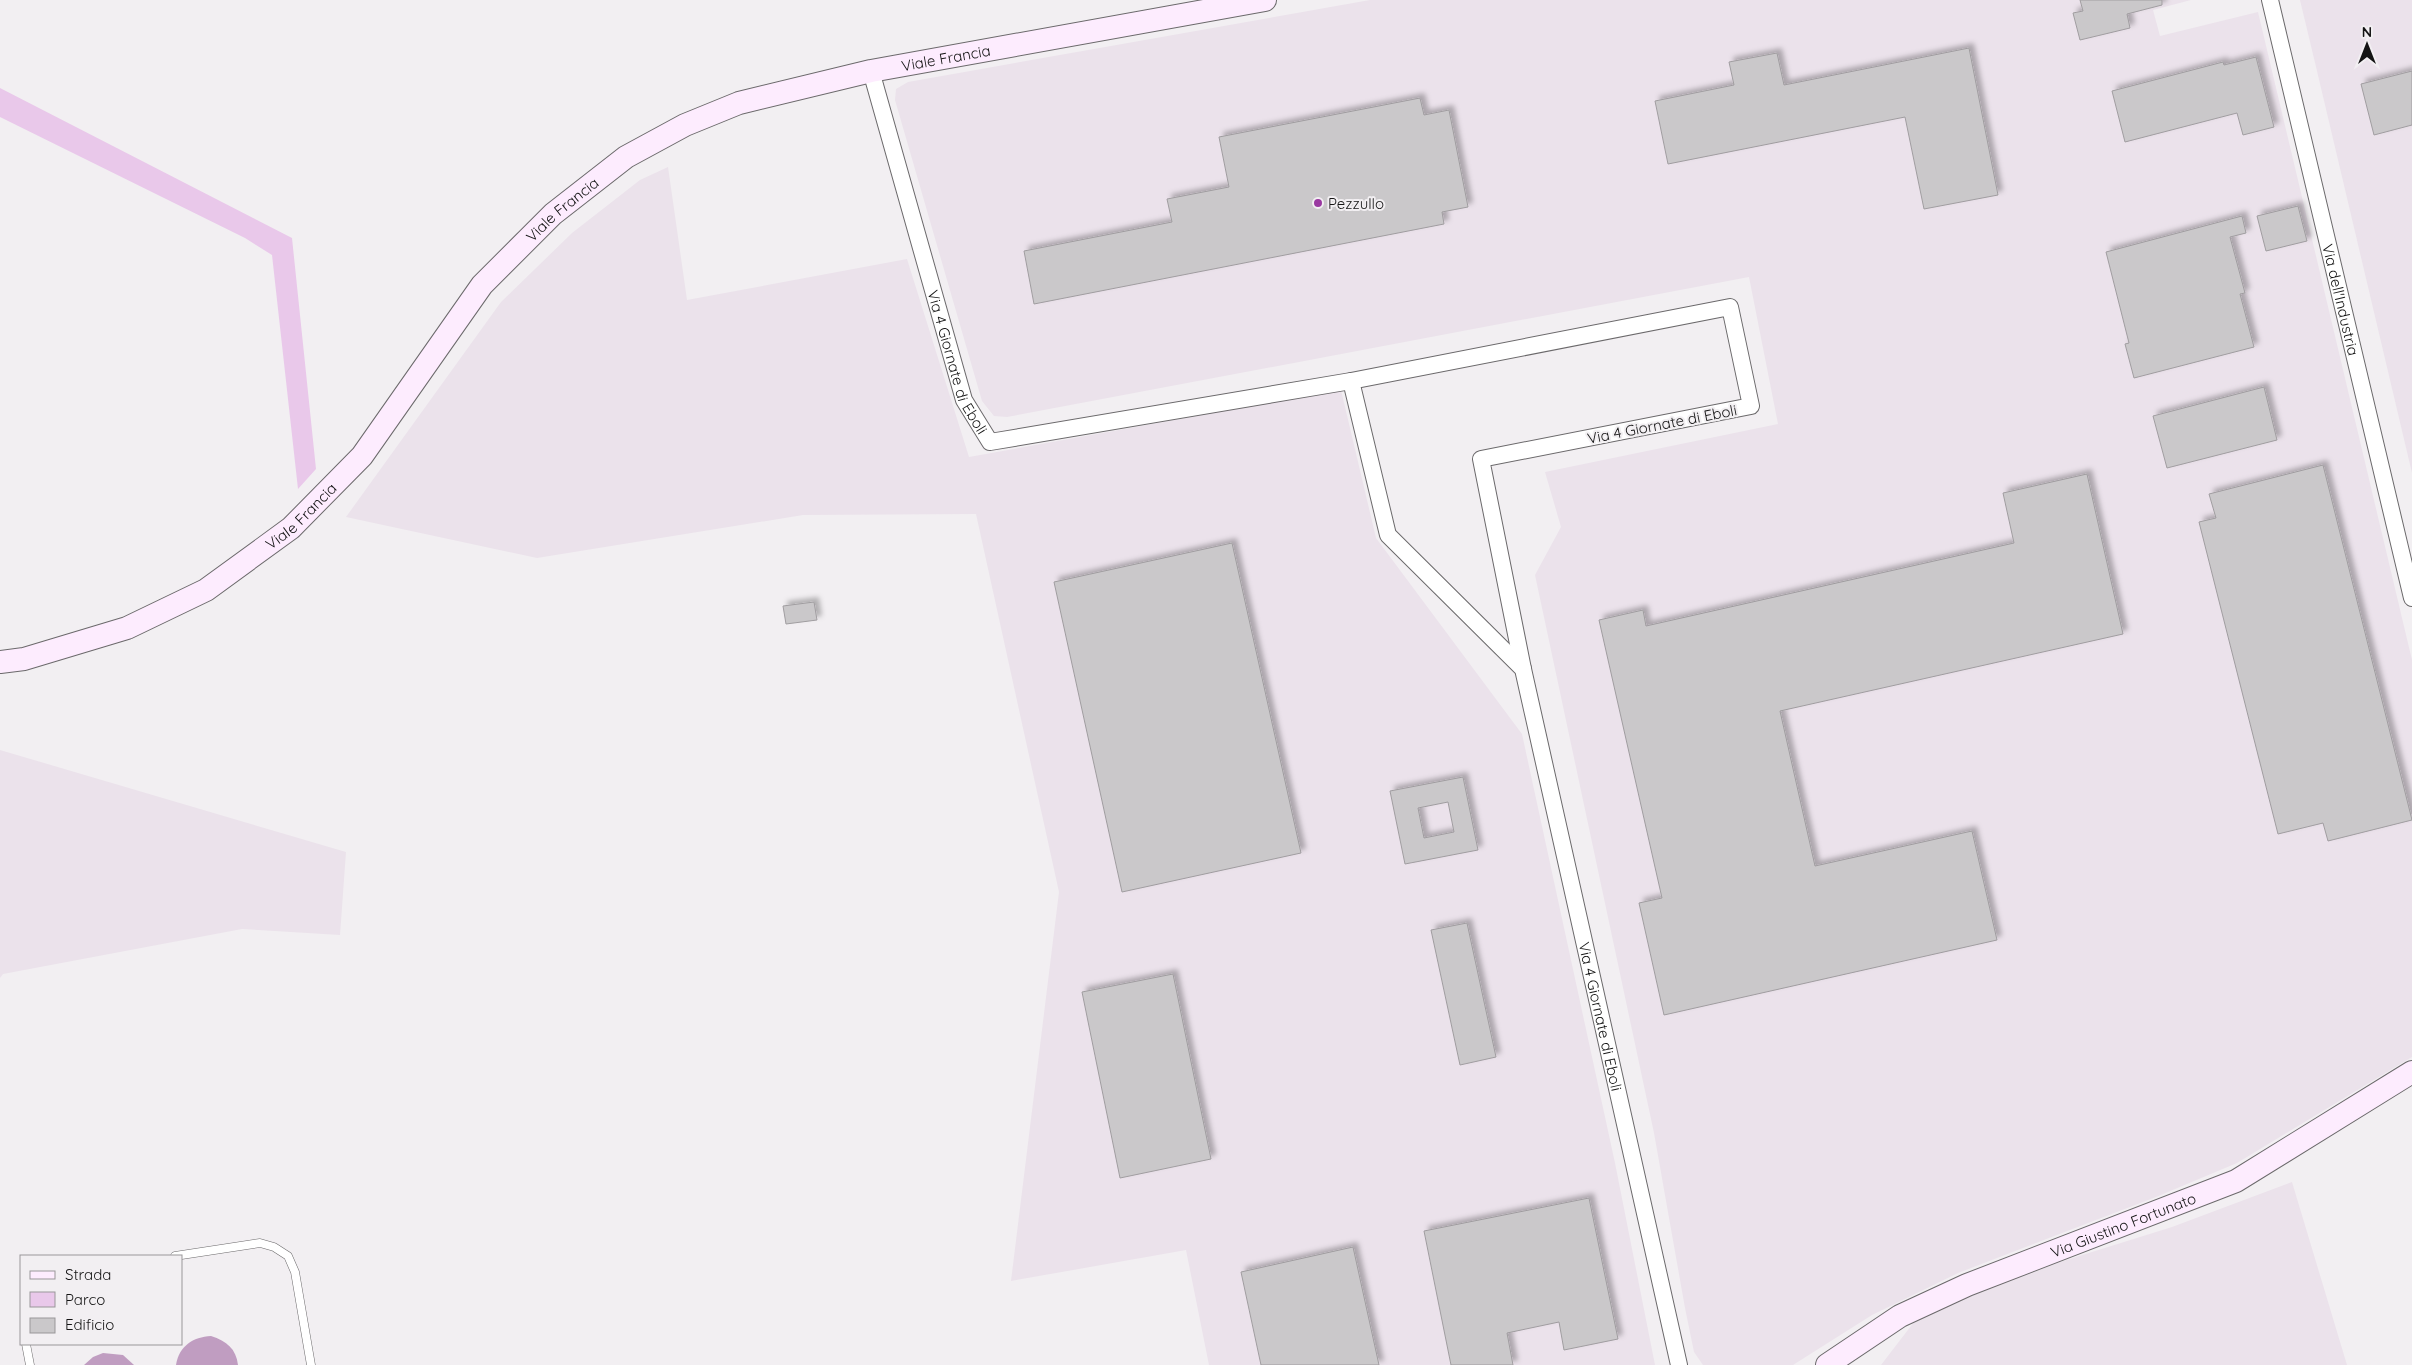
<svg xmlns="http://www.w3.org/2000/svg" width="2412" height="1365" font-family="Quicksand,sans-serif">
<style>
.built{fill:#ebe2eb}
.green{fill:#e9c8ea}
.water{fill:#c09dc1}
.building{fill:#cac8ca;stroke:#a09da0;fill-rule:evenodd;filter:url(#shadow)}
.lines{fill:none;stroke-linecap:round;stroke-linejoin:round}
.lane-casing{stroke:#6b696b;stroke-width:9}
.street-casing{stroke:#6b696b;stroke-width:18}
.secondary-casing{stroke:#6b696b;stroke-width:24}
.lane{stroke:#fff;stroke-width:8}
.street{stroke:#fff;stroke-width:16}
.secondary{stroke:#fdecfe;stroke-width:22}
.poi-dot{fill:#9a39a1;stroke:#f2eff2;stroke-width:2}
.labels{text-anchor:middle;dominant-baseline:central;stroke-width:4;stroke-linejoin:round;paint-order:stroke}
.street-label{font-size:15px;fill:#141414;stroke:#f2eff2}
.poi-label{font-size:15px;fill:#141414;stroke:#f2eff2;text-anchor:start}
</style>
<defs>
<filter id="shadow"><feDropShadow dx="4.5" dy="-4.5" stdDeviation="2.5" flood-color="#0004"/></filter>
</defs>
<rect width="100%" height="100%" fill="#f2eff2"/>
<g class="built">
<path d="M1370,0H2191L2153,10L2160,36L2258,12L2412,660V1057L2237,1163L2156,1197L1958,1273L1872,1315L1793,1365H1703L1694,1352L1685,1308L1654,1133L1535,575L1561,527L1545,472L1778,424L1749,277L1007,417L994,416L982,401L895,100L896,89L908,82Z"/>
<path d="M2300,0H2412V473L2317,71Z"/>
<path d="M668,167L687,300L907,259L969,457L1341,390L1376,538L1522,734L1615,1163L1655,1365H1209L1186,1250L1011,1281L1059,892L976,514L803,515L537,558L346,517L501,302L572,233L640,180Z"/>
<path d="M0,750L346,852L340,935L242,929L3,974L0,978Z"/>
<path d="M2292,1182L2347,1365H1881L1914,1322L1936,1309L2060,1262L2172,1227Z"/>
</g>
<path class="green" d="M0,88L292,238L316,469L298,489L272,255L245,238L0,117Z"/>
<g class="water">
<path d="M211,1336C227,1341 236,1349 238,1365H176C179,1346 193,1337 211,1336Z"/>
<path d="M103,1353L123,1355L134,1365H84L93,1357Z"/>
</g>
<g class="building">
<path d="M2080,0H2162V5L2127,14L2130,28L2080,40L2073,13L2083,11Z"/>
<path d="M1969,48L1998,195L1924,209L1905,117L1668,164L1655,101L1734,85L1729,62L1777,53L1784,85Z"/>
<path d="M2256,57L2274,127L2243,135L2237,113L2125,142L2112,91L2223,62L2224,65Z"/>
<path d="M2412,71V125L2374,135L2361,84Z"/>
<path d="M1420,98L1424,115L1449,110L1468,207L1442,212L1444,224L1034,304L1024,251L1172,222L1167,199L1229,187L1219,137Z"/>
<path d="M2298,206L2307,241L2266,251L2257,216Z"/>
<path d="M2242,216L2246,233L2230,237L2245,293L2240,294L2254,347L2134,378L2125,344L2129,343L2106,252Z"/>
<path d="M2264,387L2277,440L2167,468L2153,416Z"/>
<path d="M2323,465L2412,820L2328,841L2323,823L2278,834L2199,522L2216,518L2209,494Z"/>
<path d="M2087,474L2123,634L1780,711L1815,866L1972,831L1997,940L1664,1015L1639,903L1662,898L1599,620L1643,610L1646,626L2014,543L2003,493Z"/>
<path d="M1232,543L1301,853L1122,892L1054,582Z"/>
<path d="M814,602L817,620L786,624L783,606Z"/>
<path d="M1463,777L1478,850L1405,864L1390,791ZM1448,802L1454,832L1424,838L1418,808Z"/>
<path d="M1467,923L1496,1057L1460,1065L1431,930Z"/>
<path d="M1173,974L1211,1159L1120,1178L1082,992Z"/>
<path d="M1589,1198L1618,1339L1564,1350L1559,1322L1507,1333L1513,1365H1451L1424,1231Z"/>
<path d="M1353,1247L1379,1365H1261L1241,1272Z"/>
</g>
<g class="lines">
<defs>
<g id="lane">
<path d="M175,1256L260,1243L274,1247L288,1256L295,1272L311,1365"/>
<path d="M26,1344L30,1365"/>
</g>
<g id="street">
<path id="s1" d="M2270,0L2412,598"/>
<path id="s2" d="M871,71L964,400L990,442L1351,381L1388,535L1523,669L1679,1365"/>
<path d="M1351,381L1730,307L1751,406L1481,459L1523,669"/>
</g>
<g id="secondary">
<path id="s3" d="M0,662L24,659L127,628L206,590L291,528L362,456L482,285L553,214L626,157L685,125L739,103L871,71L1265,0"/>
<path id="s4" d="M1827,1365L1900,1316L1967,1285L2236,1181L2412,1072"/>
</g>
</defs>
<use href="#lane" class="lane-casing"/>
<use href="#street" class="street-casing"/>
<use href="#secondary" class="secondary-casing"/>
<use href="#lane" class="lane"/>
<use href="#street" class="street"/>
<use href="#secondary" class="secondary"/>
</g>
<circle class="poi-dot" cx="1318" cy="203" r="5"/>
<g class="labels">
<g class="street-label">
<text stroke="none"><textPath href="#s3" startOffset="1165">Viale Francia</textPath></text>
<text stroke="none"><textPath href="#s3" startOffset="745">Viale Francia</textPath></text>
<text stroke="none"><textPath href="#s1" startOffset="308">Via dell'Industria</textPath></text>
<text stroke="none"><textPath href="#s2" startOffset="304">Via 4 Giornate di Eboli</textPath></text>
<text transform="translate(1662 424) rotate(-11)">Via 4 Giornate di Eboli</text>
<text stroke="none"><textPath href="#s3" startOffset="340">Viale Francia</textPath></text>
<text stroke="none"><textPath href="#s2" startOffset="1462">Via 4 Giornate di Eboli</textPath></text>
<text stroke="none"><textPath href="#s4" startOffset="329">Via Giustino Fortunato</textPath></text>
</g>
<g class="poi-label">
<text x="1328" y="203">Pezzullo</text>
</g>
</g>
<rect x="20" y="1255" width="162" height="90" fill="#f2eff2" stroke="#999799"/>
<rect x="30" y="1271" width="25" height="8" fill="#fdecfe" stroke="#999799"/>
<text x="65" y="1280" font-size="15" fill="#141414">Strada</text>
<rect x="30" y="1292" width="25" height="15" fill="#e9c8ea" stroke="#999799"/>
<text x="65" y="1305" font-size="15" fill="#141414">Parco</text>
<rect x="30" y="1318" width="25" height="15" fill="#cac8ca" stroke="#999799"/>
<text x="65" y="1330" font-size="15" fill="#141414">Edificio</text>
<g transform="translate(2367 45)" stroke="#f2eff2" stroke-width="4" paint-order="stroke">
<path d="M0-4L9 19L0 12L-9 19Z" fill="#141414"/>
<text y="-8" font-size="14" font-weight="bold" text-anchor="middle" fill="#141414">N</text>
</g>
</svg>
